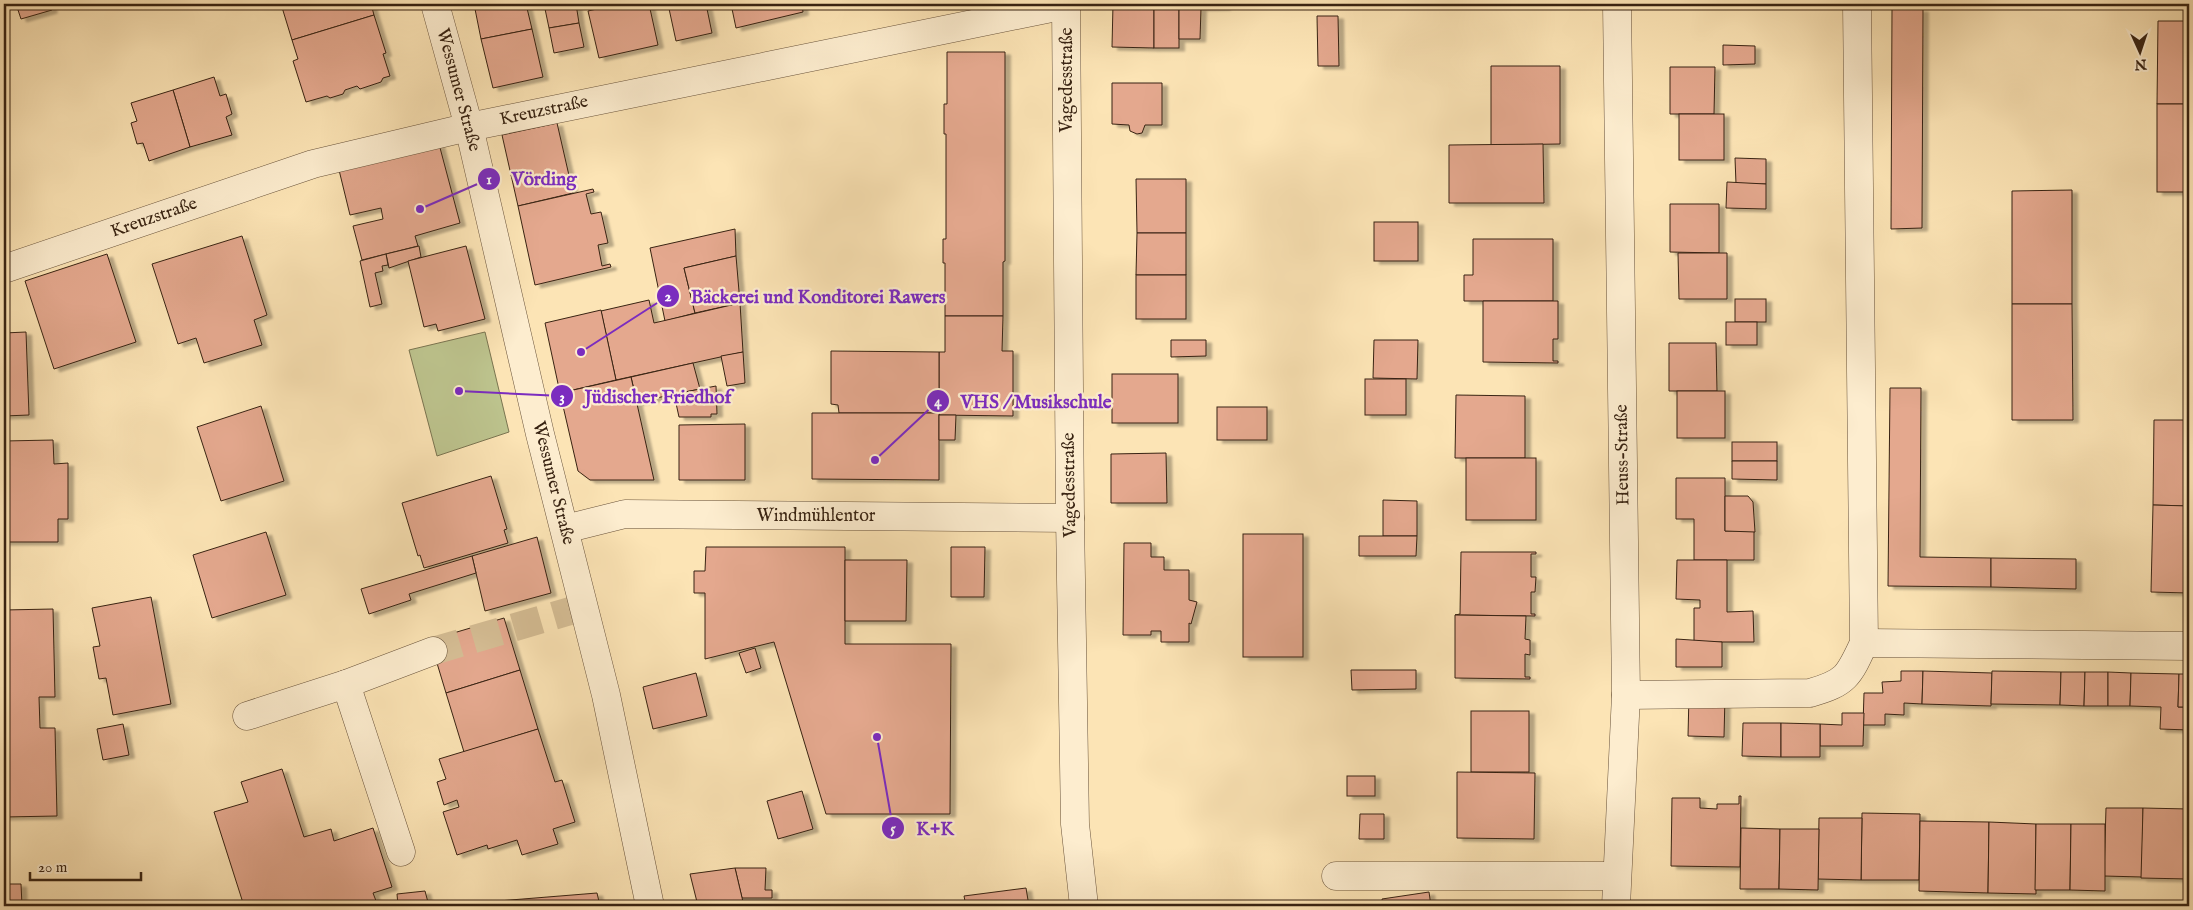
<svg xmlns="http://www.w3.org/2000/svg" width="2193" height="910" font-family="'IM FELL English',serif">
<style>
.green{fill:#bdc48e;stroke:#7a7450}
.building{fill:#e4a88e;stroke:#382312;filter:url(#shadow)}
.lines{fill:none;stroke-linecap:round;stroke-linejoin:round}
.minor-tunnel{stroke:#d5bd94;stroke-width:28;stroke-dasharray:28 14;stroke-linecap:butt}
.minor-casing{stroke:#69533b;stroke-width:29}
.minor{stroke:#fdedcf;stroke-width:28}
.labels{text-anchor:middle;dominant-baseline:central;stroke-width:4.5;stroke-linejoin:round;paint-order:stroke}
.street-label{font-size:18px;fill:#382312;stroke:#fdedcf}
.leader{fill:none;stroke:#7b2cbf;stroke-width:2}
.callout-dot{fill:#7b2cbf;stroke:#fdedcf;stroke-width:2}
.mark-label{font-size:15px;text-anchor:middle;font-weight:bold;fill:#fff}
.callout-label{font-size:19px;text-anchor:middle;font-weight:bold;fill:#7b2cbf;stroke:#fdedcf;stroke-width:4.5;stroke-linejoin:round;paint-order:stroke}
</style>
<defs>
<filter id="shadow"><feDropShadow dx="5.5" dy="3" stdDeviation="1" flood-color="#0004"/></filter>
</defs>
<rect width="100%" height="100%" fill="#fce4b5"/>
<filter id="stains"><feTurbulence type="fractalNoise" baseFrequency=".004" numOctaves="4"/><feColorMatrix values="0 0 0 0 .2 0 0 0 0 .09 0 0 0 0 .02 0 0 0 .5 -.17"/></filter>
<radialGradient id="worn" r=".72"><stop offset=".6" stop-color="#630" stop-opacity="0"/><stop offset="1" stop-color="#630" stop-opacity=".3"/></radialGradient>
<path class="green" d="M485,332L509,432L437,456L409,350Z"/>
<g class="building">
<path d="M16,4H50L52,10L21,19Z"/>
<path d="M281,4H371L374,15L292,40Z"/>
<path d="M474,4H526L532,29L481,39Z"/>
<path d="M544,4H576L579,23L549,28Z"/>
<path d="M619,4H649L658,45L599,58L588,11Z"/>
<path d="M668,4H706L712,33L676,41Z"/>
<path d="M731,4H802L803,12L736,28Z"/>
<path d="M1113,4H1154V48L1112,47Z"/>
<rect x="1154" y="4" width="25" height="44"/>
<path d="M1187,4H1225V7L1187,8Z"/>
<path d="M1179,6L1201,8L1200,39H1179Z"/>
<path d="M1892,9H1923L1922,228L1891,229Z"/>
<path d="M374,15L386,53L383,54L390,76L383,78L381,82L360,89L357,86L345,90L343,94L330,98L327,96L306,102L293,61L298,59L292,40Z"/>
<path d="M1317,16H1338L1339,66H1318Z"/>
<path d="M2158,21H2189V104H2157Z"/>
<path d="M579,23L584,47L554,53L549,28Z"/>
<path d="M532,29L543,77L493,88L481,39Z"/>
<path d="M1723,45L1755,46V64L1723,65Z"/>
<path d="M947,52H1005V261L1003,262V316H945V263H943V239H946V134H944V104H947Z"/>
<path d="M1491,66H1560V144L1491,145Z"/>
<path d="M1670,67H1715L1714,114H1670Z"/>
<path d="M214,77L220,96L226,94L232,114L226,117L232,135L190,147L173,90Z"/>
<path d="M1112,83H1162V125H1145L1142,133L1137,134L1130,131L1129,125L1112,124Z"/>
<path d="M173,90L190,147L149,161L143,143L137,144L131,123L137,121L131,103Z"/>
<rect x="2157" y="104" width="32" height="88"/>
<rect x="1679" y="114" width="45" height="46"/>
<path d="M557,123L573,193L518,206L502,135Z"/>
<path d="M439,144L460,223L415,236L418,246L362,260L353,226L383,219L381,208L350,215L339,170Z"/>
<path d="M1543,144L1544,203H1449V145Z"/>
<path d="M1735,158L1766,159V184H1736Z"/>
<path d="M1136,179H1186V233H1137Z"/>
<path d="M1727,182L1766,184V209L1726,208Z"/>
<path d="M593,189L594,192L586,194L591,214L601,212L608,243L598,245L602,266L610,264L611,267L535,285L518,206Z"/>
<path d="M2072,190V304H2012V191Z"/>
<path d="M1670,204H1719V253L1670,252Z"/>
<rect x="1374" y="222" width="44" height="39"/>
<path d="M735,229L736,256L684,268L695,313L665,321L650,248Z"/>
<path d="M1137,233H1186V275H1136Z"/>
<path d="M242,236L267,315L254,320L262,345L204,363L196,338L178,344L152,264Z"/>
<path d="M1473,239H1553V301H1464V275H1473Z"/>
<path d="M419,246L421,257L389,268L386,254Z"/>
<path d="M466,246L485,319L438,331L436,324L424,327L408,261Z"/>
<path d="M1678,253H1727V299H1679Z"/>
<path d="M107,254L136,342L54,369L25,281Z"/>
<path d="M386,254L388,265L382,266L383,271L375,273L382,304L370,307L360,261Z"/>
<path d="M736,256L740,303L695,313L684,268Z"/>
<rect x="1136" y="275" width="50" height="44"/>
<rect x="1735" y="299" width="31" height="23"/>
<path d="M649,300L654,323L740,303L743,352L616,380L601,311Z"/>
<path d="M1483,301H1558V339H1553V361H1558V363L1483,362Z"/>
<path d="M2012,304H2072L2073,420H2012Z"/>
<path d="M601,310L616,380L560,393L545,323Z"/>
<path d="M945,316H1003L1002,351H1013V416L939,415V352H945Z"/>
<rect x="1726" y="322" width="31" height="23"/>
<path d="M26,332L29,415L4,416V333Z"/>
<path d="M1171,340H1206V356L1171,357Z"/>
<path d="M1374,340H1418L1417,379L1373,378Z"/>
<path d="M1669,343H1716L1717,391H1669Z"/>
<path d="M831,351L939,352V413H839L838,405L831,404Z"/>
<path d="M743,352L745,383L727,386L721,356Z"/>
<path d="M693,363L700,389L637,402L631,377Z"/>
<rect x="1112" y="374" width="66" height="49"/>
<path d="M631,377L654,480H590L578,471L560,393Z"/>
<rect x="1365" y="379" width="41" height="36"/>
<path d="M716,386L717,414H711V417H679L674,394Z"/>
<path d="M1890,388H1921L1920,557L1991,558V587L1888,586Z"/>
<rect x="1677" y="391" width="48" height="47"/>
<path d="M1456,395L1525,396V458H1455Z"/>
<path d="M261,406L284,481L221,501L197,427Z"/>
<rect x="1217" y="407" width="50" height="33"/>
<path d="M812,413H939V480L812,479Z"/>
<path d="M939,415H956L955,440H939Z"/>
<path d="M2154,420H2189V506L2153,505Z"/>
<path d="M745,424V480H679V425Z"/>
<path d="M53,440L54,464L68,463V519H58V542H4V441Z"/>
<rect x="1732" y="442" width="45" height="19"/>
<path d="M1166,453L1167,503H1111V454Z"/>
<rect x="1466" y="458" width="70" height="62"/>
<path d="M1732,461H1777V480L1732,479Z"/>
<path d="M491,476L507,529L504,530L508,543L424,568L420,555L418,556L402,503Z"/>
<path d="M1676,478H1725V531H1754V560H1694V519H1676Z"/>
<path d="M1725,496H1748L1753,502L1755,532L1725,531Z"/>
<path d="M1383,500L1417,501V536H1383Z"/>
<path d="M2153,505L2189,506V593L2151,592Z"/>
<path d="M266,532L286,595L212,618L193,555Z"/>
<rect x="1243" y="534" width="60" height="123"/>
<path d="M1359,536H1417L1416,556H1359Z"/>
<path d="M537,537L551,593L485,611L472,556Z"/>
<path d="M1124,543H1151V557H1164V570H1189V600L1197,602L1191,624L1189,623V642H1161V631H1151V635H1123Z"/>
<path d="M706,547H845V644H951L950,814H826L774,642L705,659V593H694V571H705Z"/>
<path d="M951,547H985L984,597H951Z"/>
<path d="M1461,552H1536V554H1531V577H1536L1535,592H1531V614H1535V616L1455,615L1460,614Z"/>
<path d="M472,556L476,573L409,594L411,600L369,614L361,589Z"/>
<path d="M1991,558L2076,559V589L1991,587Z"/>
<path d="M845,560H907L906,621H845Z"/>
<path d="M1677,560H1727V612L1753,611L1754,642H1694V608H1700V600L1676,599Z"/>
<path d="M151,597L171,704L113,715L106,678L99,679L93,647L100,646L92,608Z"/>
<path d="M53,609L55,697H39L40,728H55L57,816L4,817V610Z"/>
<path d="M1455,615L1526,616L1525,639L1530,640V655L1525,654V677H1530V679L1455,678Z"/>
<path d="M504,618L520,670L446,693L430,640Z"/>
<path d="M1676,639L1722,642V667H1676Z"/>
<path d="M755,648L761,668L746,673L739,653Z"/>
<path d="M520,670L538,729L464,752L446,693Z"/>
<path d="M1351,670H1416V689L1352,690Z"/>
<path d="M1901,671H1923L1922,704L1904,703V715L1885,714V725H1863L1864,693H1883L1882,682L1901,681Z"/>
<path d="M1923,671L1992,673L1991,706L1922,704Z"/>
<path d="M1992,671L2061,672L2060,705L1991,704Z"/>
<path d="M2061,672H2085L2084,706L2060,705Z"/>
<path d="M2085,672H2108V706H2084Z"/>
<path d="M2108,672L2131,673L2130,706H2108Z"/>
<path d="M696,673L707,716L653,729L643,687Z"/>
<path d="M2131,673L2179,674L2178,707H2189V730L2160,729L2161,707L2130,706Z"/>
<path d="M2179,674H2189V707H2178Z"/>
<path d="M1689,695L1725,696L1724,737L1688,736Z"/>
<rect x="1471" y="711" width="58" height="61"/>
<path d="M1842,713H1864L1863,746H1820V724L1842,725Z"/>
<path d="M1743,723H1781V757L1742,756Z"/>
<path d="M1781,723L1820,724V757H1781Z"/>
<path d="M123,724L129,755L103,760L97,729Z"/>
<path d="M538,729L555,782L562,780L575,822L553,829L558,844L522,855L517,840L488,849L487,845L457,855L443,812L459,807L457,800L444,805L437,782L446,779L439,759Z"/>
<path d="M282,769L304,837L331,829L334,841L373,828L392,887L373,893L378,906H244L214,812L248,802L241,782Z"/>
<path d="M1457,772L1535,773L1534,839L1457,838Z"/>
<rect x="1347" y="776" width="28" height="20"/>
<path d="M802,791L813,829L778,839L767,801Z"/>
<path d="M1739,796H1741L1740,867L1671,866L1672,798H1700V808L1717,809V804H1739Z"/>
<path d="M2106,808H2143L2142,877L2104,876Z"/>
<path d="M2143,808L2189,809V879L2141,878Z"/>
<path d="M1862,813L1920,814L1919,880H1861Z"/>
<path d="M1360,814H1384V839H1359Z"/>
<path d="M1819,818H1862L1861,880L1818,879Z"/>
<path d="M1920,821L1989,822L1988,893L1919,891Z"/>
<path d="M1989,822L2036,824V894L1988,893Z"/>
<path d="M2036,824H2071L2070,890H2035Z"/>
<path d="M2071,824H2105V891L2070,890Z"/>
<path d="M1741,828L1780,829L1779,889H1740Z"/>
<path d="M1780,829H1819L1818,890L1779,889Z"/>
<path d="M735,868H766L765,890H772V898H742Z"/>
<path d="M735,868L744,906H698L690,874Z"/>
<path d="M4,884H21L22,906H4Z"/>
<path d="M1026,888L1029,906H966L964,896Z"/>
<path d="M425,891L429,906H398L397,894Z"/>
<path d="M1429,892L1431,906H1383L1382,899Z"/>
<path d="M597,893L600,906H487L486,902Z"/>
<path d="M1319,902L1320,906H1290Z"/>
</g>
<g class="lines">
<path class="minor-tunnel" d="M433,651L584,607"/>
<defs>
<g id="minor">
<path d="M435,4L469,127L540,434L606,695L650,906"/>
<path d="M1066,4L1070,518L1075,824L1084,906"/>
<path d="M4,269L313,164L469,127L1066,5"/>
<path d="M565,529L625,514L1070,518"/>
<path d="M1864,643L2189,646"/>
<path d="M346,684L401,852"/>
<path d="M1626,695L1810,693C1846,683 1849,676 1864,643L1857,4"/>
<path d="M247,716L346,684L433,651"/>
<path d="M1336,876H1616"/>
<path d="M1616,906L1626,695L1617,4"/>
</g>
</defs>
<use href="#minor" class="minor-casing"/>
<use href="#minor" class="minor"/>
</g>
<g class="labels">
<g class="street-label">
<text transform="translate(1067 80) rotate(-90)">Vagedesstraße</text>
<text transform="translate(458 90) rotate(75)">Wessumer Straße</text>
<text transform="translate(544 111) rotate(-12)">Kreuzstraße</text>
<text transform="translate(154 218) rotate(-19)">Kreuzstraße</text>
<text transform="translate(1623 455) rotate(-91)">Heuss-Straße</text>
<text transform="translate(553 483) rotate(76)">Wessumer Straße</text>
<text transform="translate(1070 485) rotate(-91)">Vagedesstraße</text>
<text x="816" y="516">Windmühlentor</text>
</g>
</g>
<path class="leader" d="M420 209L489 179M581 352L668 296M459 391L562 396M875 460L938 401M877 737L893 828"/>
<g class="callout-dot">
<circle cx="420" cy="209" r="5"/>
<circle cx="581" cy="352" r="5"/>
<circle cx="459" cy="391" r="5"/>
<circle cx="875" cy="460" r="5"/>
<circle cx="877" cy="737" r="5"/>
<circle cx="489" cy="179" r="12"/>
<circle cx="668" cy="296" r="12"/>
<circle cx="562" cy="396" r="12"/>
<circle cx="938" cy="401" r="12"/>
<circle cx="893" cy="828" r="12"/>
</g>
<g class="mark-label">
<text x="489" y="184">1</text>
<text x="668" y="301">2</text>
<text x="562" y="402">3</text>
<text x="938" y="406">4</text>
<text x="893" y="833">5</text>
</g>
<g class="callout-label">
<text x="544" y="185">Vörding</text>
<text x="818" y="303">Bäckerei und Konditorei Rawers</text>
<text x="658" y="403">Jüdischer Friedhof</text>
<text x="1036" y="408">VHS / Musikschule</text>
<text x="935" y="835">K+K</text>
</g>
<rect width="2193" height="910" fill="none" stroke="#fce4b5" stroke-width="20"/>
<rect x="5" y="5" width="2183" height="900" fill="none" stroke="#382312" stroke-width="2.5"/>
<rect x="10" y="10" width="2173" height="890" fill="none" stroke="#382312"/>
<g transform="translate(2140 52) rotate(177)" stroke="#fdedcf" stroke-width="4" paint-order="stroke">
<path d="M0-4L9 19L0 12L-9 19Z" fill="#382312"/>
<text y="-8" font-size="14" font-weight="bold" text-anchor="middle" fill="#382312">N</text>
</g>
<path d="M30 872v8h111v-8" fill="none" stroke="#382312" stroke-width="2.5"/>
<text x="38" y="872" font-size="15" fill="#382312" stroke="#fdedcf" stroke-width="4" paint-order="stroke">20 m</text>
<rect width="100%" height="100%" filter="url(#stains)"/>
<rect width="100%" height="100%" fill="url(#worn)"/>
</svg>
